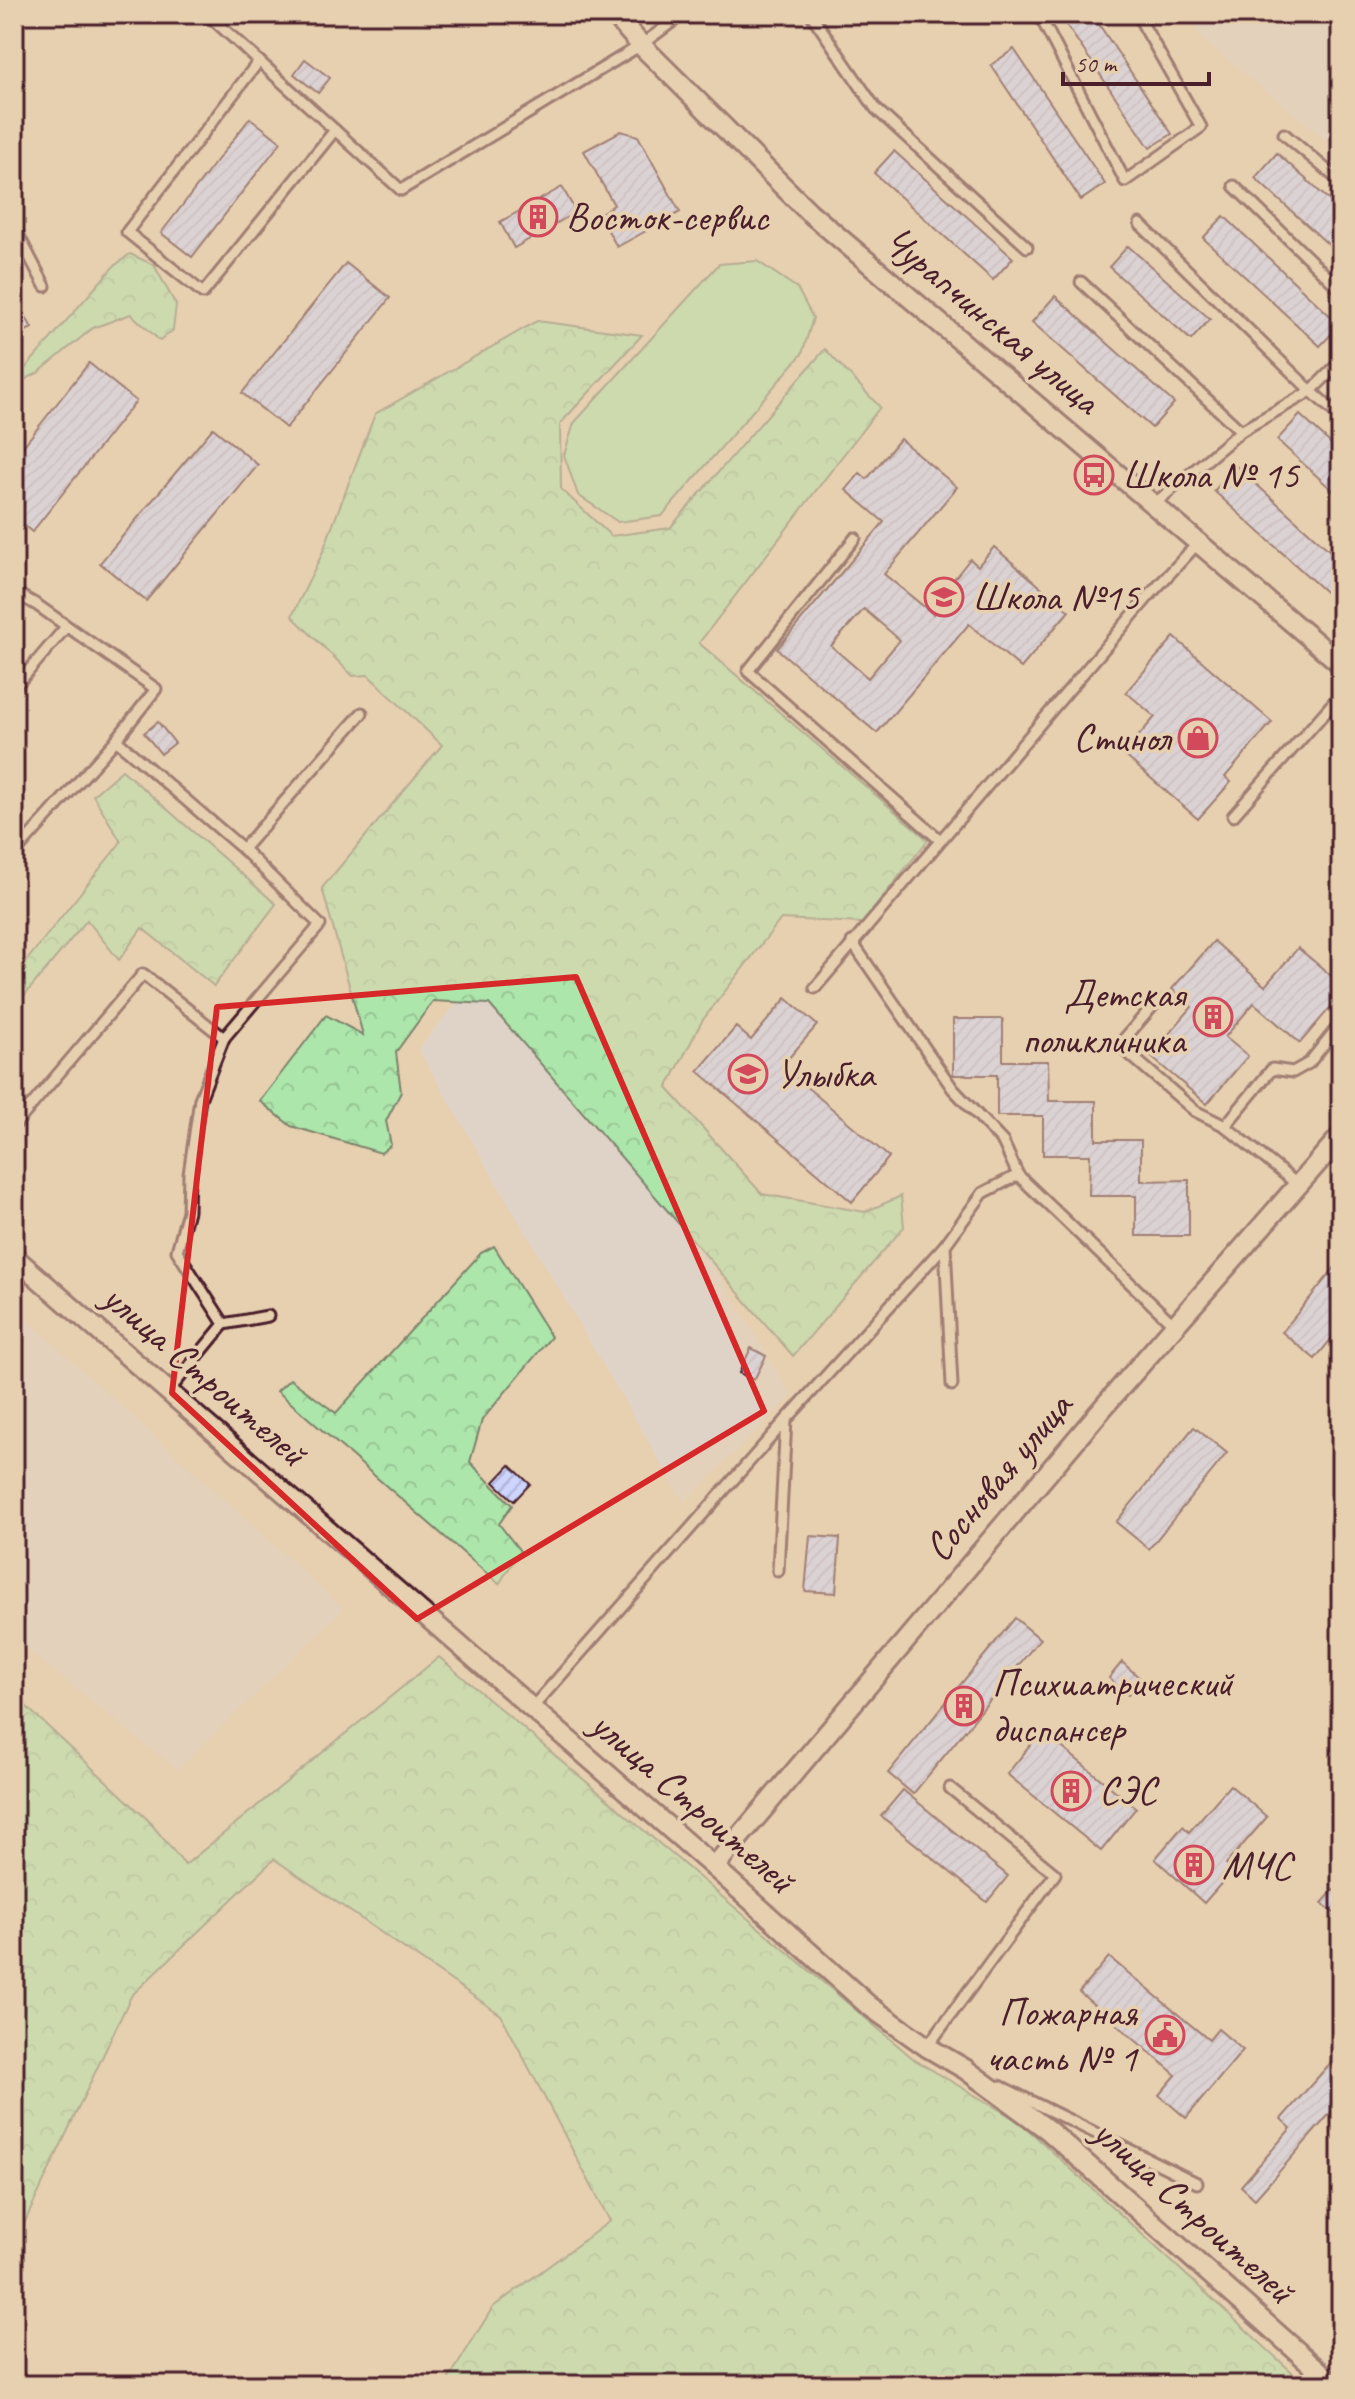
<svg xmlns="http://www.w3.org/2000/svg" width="1355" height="2399" font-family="Caveat,sans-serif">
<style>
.built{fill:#dfd2c7}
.grass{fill:#ace6ab;stroke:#7b826b;stroke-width:2}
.forest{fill:url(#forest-crowns);stroke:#7b826b;stroke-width:2}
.building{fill:url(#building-hatch);stroke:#4a1f2b;stroke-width:2;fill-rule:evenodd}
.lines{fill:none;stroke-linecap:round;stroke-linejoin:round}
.service-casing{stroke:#4a1f2b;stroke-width:15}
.minor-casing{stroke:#4a1f2b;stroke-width:24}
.service{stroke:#e7d0b0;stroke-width:9}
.minor{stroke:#e7d0b0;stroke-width:18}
.marked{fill:none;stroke:#d62828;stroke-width:6;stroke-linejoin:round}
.labels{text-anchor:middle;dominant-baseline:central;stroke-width:7;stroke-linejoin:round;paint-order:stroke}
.poi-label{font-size:40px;fill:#4a1f2b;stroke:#e7d0b0;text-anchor:start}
.street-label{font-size:40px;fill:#4a1f2b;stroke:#e7d0b0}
</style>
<defs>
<pattern id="forest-crowns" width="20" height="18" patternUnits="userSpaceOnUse" patternTransform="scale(2)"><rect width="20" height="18" fill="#ace6ab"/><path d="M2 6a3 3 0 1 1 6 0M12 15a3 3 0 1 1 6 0" fill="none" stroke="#96c593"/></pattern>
<pattern id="building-hatch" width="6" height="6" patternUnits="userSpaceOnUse" patternTransform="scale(2)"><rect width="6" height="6" fill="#cdd5fd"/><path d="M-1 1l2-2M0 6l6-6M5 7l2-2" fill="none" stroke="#b2b6d9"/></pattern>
</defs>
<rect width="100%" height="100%" fill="#e7d0b0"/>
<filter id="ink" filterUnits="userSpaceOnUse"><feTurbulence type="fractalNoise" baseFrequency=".0125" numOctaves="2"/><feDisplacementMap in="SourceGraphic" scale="16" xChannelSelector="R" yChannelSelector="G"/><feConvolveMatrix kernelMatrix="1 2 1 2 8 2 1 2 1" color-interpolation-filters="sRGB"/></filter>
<g filter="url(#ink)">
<g class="built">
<path d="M1188,14H1341V152L1203,40Z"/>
<path d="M514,934L792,1396L684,1503L418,1049Z"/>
<path d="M14,1308L344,1609L177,1770L14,1639Z"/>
</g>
<path class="grass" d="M757,261L797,288L813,318L802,354L662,516L618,522L578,495L564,455L574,423L719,264Z"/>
<g class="forest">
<path d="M130,254L154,265L176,305L173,330L160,341L131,314L93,328L38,373L14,385V381L113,267Z"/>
<path d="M537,321L642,335L560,424L561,489L611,536L670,528L825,349L880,407L699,643L928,840L862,923L781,919L702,1021L667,1088L762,1194L865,1212L901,1196L904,1227L793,1356L489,1004L433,1001L396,1052L401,1092L386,1121L391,1145L381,1153L291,1126L260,1101L326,1015L363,1035L322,888L442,745L368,675L353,676L292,616L321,556L375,414Z"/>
<path d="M122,770L276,904L214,986L142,928L119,960L87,920L14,1008V959L23,965L121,842L93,795Z"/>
<path d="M494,1246L551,1337L482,1420L470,1462L512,1505L499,1524L520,1551L499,1584L277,1391L290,1379L336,1413L481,1253Z"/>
<path d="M439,1657L915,2060L1020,2122L1306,2385H445L493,2307L610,2221L501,2015L274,1859L131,1996L14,2245V1695L148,1820L185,1865Z"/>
</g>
<g class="building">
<path d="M1059,14H1092L1172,134L1150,148Z"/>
<path d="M1014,49L1105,184L1081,200L991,65Z"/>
<path d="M305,59L330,78L318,93L294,74Z"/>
<path d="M250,118L281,142L192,257L161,233Z"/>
<path d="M621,131L638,136L680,212L617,247L599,214L614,205L584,151Z"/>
<path d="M894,151L1013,258L993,280L874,173Z"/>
<path d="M1277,153L1341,211V256L1255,178Z"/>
<path d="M562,187L576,212L514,248L500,222Z"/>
<path d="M1224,216L1340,325L1320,346L1203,238Z"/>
<path d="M1128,246L1210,319L1191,340L1109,267Z"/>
<path d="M346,263L390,298L286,428L242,393Z"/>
<path d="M14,295L32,328L14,337Z"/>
<path d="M1055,296L1174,403L1152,428L1032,322Z"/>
<path d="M89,363L136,401L32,532L14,517V458Z"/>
<path d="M1300,415L1341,453V498L1277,440Z"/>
<path d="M213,428L258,465L146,601L100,563Z"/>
<path d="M900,439L957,487L884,574L933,614L959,583L954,579L970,559L978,566L994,547L1069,611L1021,668L969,624L877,733L777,649L884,522L846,490L860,473L867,479ZM864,609L900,640L868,678L831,646Z"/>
<path d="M1236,466L1341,561V588L1332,598L1214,491Z"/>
<path d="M1174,637L1272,722L1225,777L1231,782L1198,819L1123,754L1155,717L1126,692Z"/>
<path d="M158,722L175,743L161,754L144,733Z"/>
<path d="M1214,941L1265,986L1298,948L1341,984V995L1300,1043L1254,1003L1225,1037L1248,1056L1207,1104L1150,1056L1192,1007L1172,989Z"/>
<path d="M786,998L817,1025L782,1066L889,1157L852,1202L698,1071L736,1027L751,1040Z"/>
<path d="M953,1019H1003V1061H1048L1049,1101H1096V1140H1141V1181L1189,1180V1236H1136V1196H1089L1090,1155H1043V1116H997V1075H953Z"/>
<path d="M1341,1260V1327L1315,1359L1282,1332Z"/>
<path d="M751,1348L766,1356L754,1380L739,1373Z"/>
<path d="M1194,1427L1227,1453L1149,1549L1116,1522Z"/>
<path d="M510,1465L530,1484L514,1501L494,1482Z"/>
<path d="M810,1536L840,1538L836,1593L805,1591Z"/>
<path d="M1015,1618L1040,1639L913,1794L888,1773Z"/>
<path d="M1122,1662L1141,1679L1128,1695L1109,1678Z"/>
<path d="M1042,1731L1136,1808L1101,1851L1007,1774Z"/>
<path d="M1230,1785L1267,1817L1226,1864L1233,1870L1204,1903L1155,1859L1183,1826L1189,1832Z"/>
<path d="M903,1790L1008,1876L987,1902L881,1816Z"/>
<path d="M1341,1882V1919L1322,1903Z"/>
<path d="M1109,1957L1209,2040L1218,2029L1243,2050L1186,2118L1159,2095L1176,2075L1079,1992Z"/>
<path d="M1341,2051V2101L1255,2199L1241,2186L1291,2128L1281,2119Z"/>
</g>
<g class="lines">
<defs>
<g id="service">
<path d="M207,14L401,190L641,45L683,14"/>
<path d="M811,14L876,109L1027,247"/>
<path d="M1039,14L1125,181L1201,127L1137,14"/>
<path d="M259,61L127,232L203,293L335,130"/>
<path d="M1284,134L1341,182"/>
<path d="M1234,186L1341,290"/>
<path d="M1140,224L1311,391L1341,418"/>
<path d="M14,227L45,286"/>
<path d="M1081,282L1241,431"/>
<path d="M1153,505L1241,431L1311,391L1341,361"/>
<path d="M855,538L748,671L940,840"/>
<path d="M14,592L37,605L156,689L116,740L243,849L320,925L224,1038L143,974L14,1126"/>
<path d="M14,688L66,627"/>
<path d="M1233,816L1341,694"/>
<path d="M243,849L362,713"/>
<path d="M14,854L116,740"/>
<path d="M852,942L953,1089L1003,1142L1018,1175L1176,1327"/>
<path d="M815,988L1148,597L1198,543"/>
<path d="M1157,1001L1119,1045L1195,1111L1225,1126L1298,1185"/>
<path d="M1225,1126L1272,1069L1293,1072L1309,1063L1341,1023"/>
<path d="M224,1324L268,1316"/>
<path d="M952,1385L945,1245L983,1193L1018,1175"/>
<path d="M168,1392L224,1324L177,1251L188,1211L189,1174L200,1099L224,1038"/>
<path d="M778,1571L786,1420"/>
<path d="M532,1708L786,1420L945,1245"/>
<path d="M927,2047L1055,1874L950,1788"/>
<path d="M1000,2086L1197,2183"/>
</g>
<g id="minor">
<path d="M614,14L641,45L809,212L1341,664"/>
<path d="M14,1257L714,1867L868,2005L927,2047L965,2069L1048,2130L1335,2385"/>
<path d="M714,1867L1107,1403L1341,1136"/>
</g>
</defs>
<use href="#service" class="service-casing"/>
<use href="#minor" class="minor-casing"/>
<use href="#service" class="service"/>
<use href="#minor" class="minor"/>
</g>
</g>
<path d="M0 0H1355V2399H0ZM576,977L764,1411L417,1619L172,1393L217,1007Z" fill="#e7d0b0" fill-opacity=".55" fill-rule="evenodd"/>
<path class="marked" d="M576,977L764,1411L417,1619L172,1393L217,1007Z"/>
<defs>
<symbol id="building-ring" viewBox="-11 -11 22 22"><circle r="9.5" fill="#e7d0b0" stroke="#d1495b" stroke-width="1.5"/><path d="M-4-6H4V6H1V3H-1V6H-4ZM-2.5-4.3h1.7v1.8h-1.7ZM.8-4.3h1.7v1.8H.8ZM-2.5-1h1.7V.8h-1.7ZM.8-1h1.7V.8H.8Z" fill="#d1495b"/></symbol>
<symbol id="bus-ring" viewBox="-11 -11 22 22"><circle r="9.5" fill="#e7d0b0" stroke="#d1495b" stroke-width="1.5"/><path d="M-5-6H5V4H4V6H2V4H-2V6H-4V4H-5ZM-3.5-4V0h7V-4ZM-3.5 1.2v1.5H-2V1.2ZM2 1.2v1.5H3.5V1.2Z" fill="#d1495b"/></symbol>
<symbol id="school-ring" viewBox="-11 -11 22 22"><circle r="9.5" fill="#e7d0b0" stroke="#d1495b" stroke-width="1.5"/><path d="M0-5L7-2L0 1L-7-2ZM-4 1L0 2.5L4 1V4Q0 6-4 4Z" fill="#d1495b"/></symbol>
<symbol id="shop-ring" viewBox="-11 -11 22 22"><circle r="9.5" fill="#e7d0b0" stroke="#d1495b" stroke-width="1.5"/><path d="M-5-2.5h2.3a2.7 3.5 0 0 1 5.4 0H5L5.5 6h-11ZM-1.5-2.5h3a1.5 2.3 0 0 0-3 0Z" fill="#d1495b"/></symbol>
<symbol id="civic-ring" viewBox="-11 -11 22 22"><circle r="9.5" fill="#e7d0b0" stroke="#d1495b" stroke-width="1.5"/><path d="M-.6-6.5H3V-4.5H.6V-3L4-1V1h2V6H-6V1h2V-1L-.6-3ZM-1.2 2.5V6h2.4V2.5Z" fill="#d1495b"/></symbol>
</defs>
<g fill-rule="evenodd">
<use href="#building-ring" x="516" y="195" width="44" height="44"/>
<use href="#bus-ring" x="1072" y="453" width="44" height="44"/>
<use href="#school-ring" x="922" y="575" width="44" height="44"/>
<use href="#shop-ring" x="1176" y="716" width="44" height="44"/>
<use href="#building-ring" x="1191" y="995" width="44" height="44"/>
<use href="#school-ring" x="726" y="1052" width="44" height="44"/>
<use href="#building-ring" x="942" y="1684" width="44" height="44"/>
<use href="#building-ring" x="1049" y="1769" width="44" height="44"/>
<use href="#building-ring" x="1172" y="1843" width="44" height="44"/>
<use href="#civic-ring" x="1143" y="2013" width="44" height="44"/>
</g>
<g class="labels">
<g class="poi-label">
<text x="566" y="217">Восток-сервис</text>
<text x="1122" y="475">Школа № 15</text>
<text x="972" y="597">Школа №15</text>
<text x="1170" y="738" text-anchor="end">Стинол</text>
<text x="1185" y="994" text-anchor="end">Детская<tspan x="1185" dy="46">поликлиника</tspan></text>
<text x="776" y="1074">Улыбка</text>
<text x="992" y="1683">Психиатрический<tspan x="992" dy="46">диспансер</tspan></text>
<text x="1099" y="1791">СЭС</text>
<text x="1222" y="1865">МЧС</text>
<text x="1137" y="2012" text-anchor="end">Пожарная<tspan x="1137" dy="46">часть № 1</tspan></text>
</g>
<g class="street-label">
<text transform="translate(992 320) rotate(40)">Чурапчинская улица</text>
<text transform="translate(205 1375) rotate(41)">улица Строителей</text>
<text transform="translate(998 1477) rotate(-50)">Сосновая улица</text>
<text transform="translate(693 1802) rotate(41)">улица Строителей</text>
<text transform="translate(1194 2211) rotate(42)">улица Строителей</text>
</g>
</g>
<rect width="1355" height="2399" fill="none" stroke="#e7d0b0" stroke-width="48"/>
<rect x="24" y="24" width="1307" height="2351" fill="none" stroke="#4a1f2b" stroke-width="3" filter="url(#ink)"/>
<path d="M1063 72v12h146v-12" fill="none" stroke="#4a1f2b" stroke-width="4"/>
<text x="1075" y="72" font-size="24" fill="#4a1f2b" stroke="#e7d0b0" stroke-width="6" paint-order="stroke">50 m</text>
</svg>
